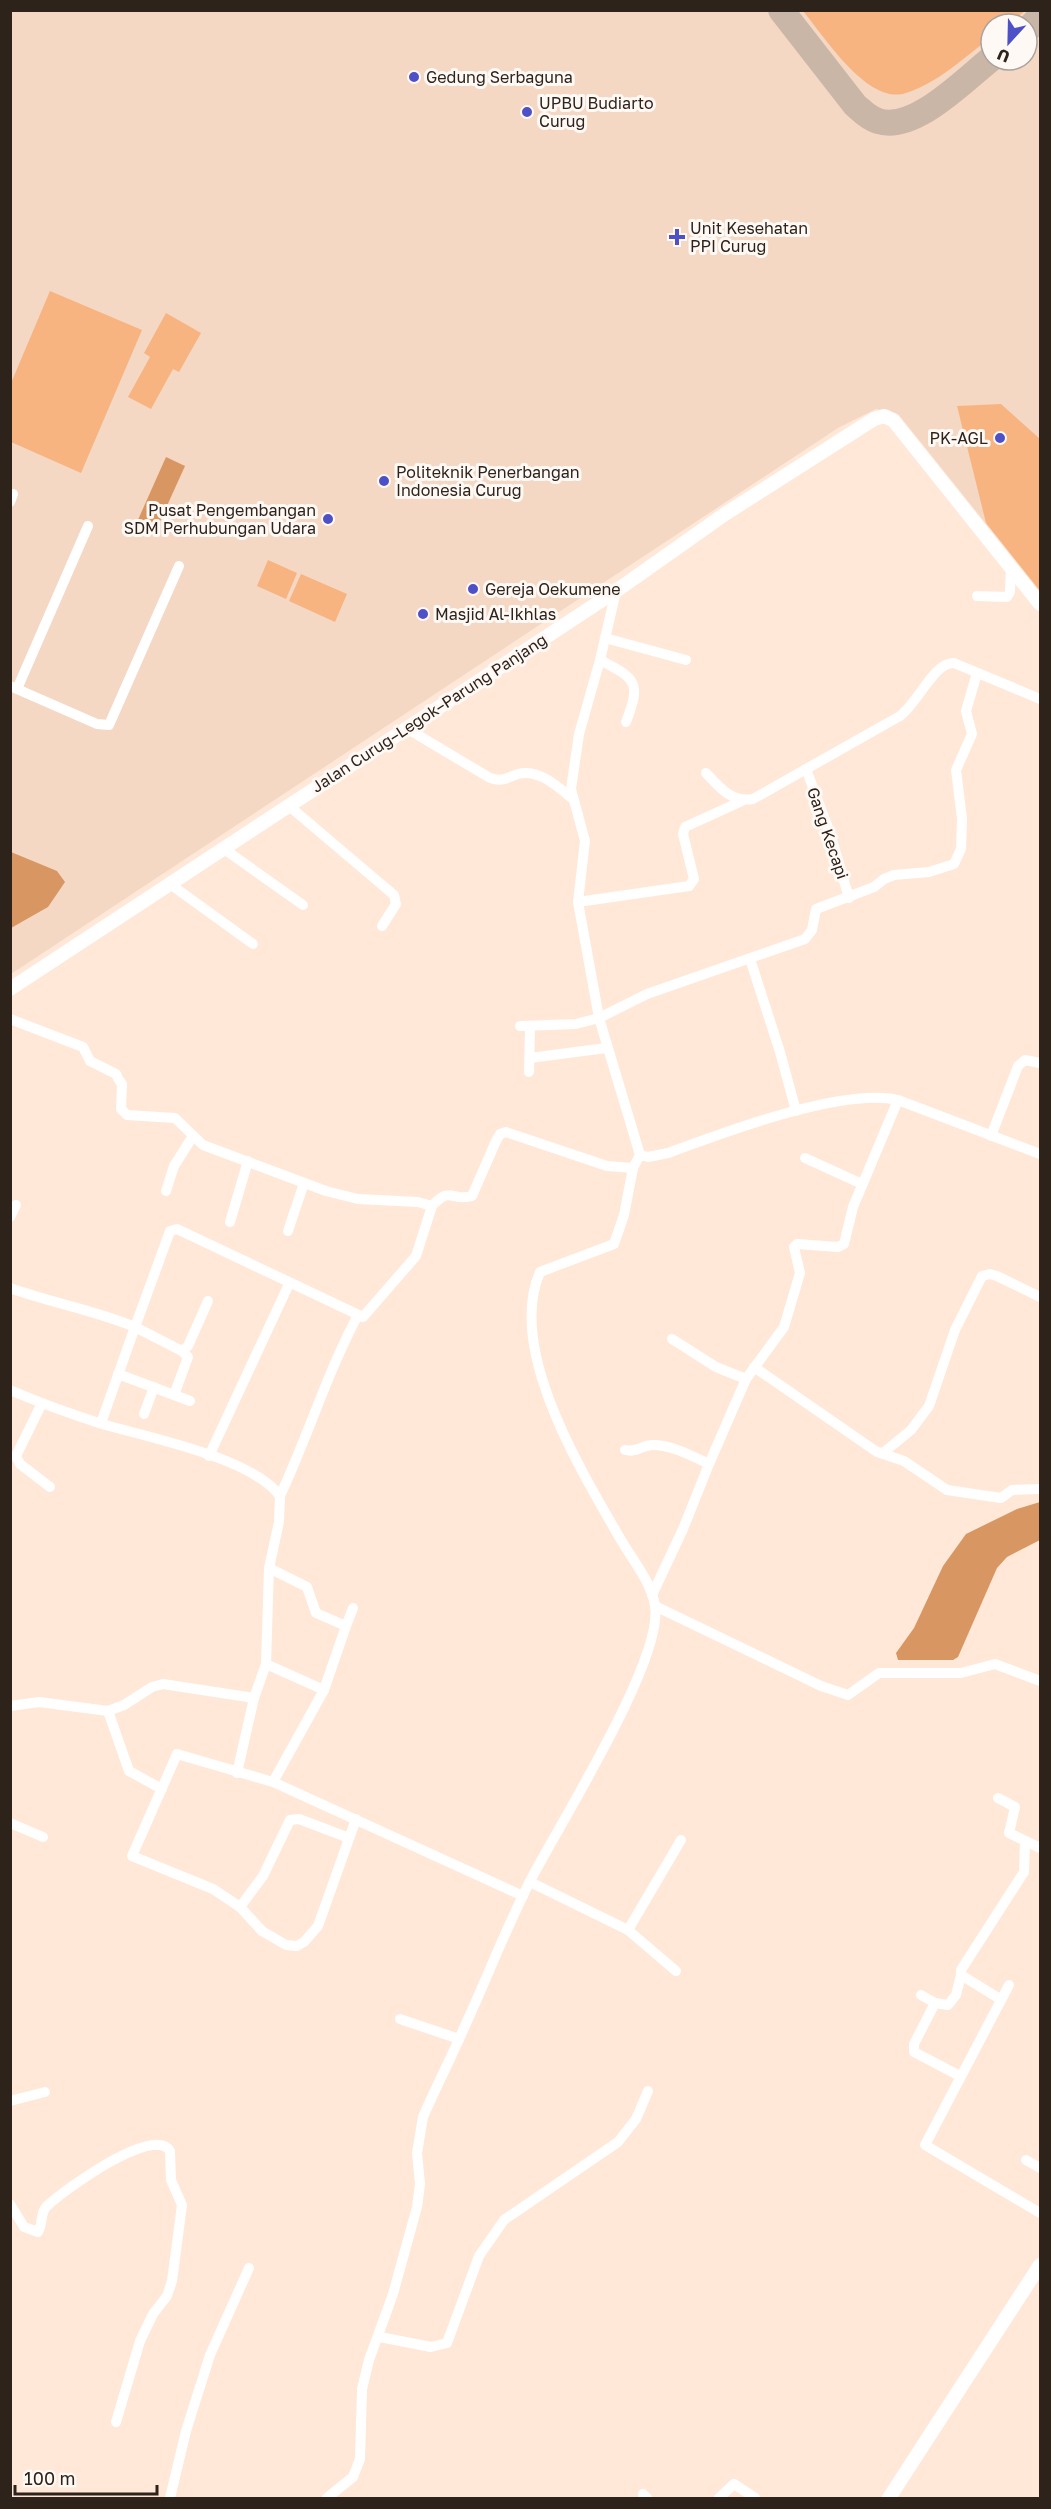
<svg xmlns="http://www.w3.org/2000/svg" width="1051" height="2509" font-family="'Golos Text',sans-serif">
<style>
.built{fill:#f4d8c4;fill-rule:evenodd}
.green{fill:#f7b481}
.water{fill:#d89663}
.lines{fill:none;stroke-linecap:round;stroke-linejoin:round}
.taxiway{stroke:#cab6a7;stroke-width:26}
.minor{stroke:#fff;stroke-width:10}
.major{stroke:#fff;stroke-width:14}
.poi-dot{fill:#4d50c6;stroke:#fff9f5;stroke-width:2}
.labels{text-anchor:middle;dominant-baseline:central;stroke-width:6;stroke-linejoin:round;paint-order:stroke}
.poi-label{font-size:16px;fill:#2d231b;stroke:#fff9f5;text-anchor:start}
.street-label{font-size:16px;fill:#2d231b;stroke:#fff9f5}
</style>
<rect width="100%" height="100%" fill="#ffe8d7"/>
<path class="built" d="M11,11H1040V591L899,415L876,409L838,428L11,974ZM991,24H1027V60H991Z"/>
<g class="green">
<path d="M803,11H1025L1008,24H991V37C965,57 938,83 906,93C868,106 824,36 803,11Z"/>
<path d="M50,291L142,330L81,473L11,442V383Z"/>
<path d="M166,313L201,333L179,372L173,369L151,409L128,397L150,357L144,353Z"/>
<path d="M1001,404L1040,439V591L986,523L957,406Z"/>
<path d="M268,560L297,573L286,599L257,586Z"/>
<path d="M301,574L347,594L335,622L289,601Z"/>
</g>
<g class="water">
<path d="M166,457L185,466L156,530L137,522Z"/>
<path d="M11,852L57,871L65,882L48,907L11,928Z"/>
<path d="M1040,1502V1540L1007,1557L997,1568L958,1657L953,1660H898L896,1653L914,1628L943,1566L966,1534L1017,1509Z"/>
</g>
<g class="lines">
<g class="taxiway">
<path d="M781,10L855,105C862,111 868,118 878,121C914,133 964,80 991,59"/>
<path d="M1027,30L1040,17"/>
</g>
<g class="minor">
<path d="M10,502L13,494"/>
<path d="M977,596L1007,597L1010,592L1011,566"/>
<path d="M605,638L686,660"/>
<path d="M600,660C637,679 641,683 626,722"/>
<path d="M10,686L97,724L109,725L179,566"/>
<path d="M17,689L88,526"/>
<path d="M406,728L490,778C503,782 506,778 518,774C539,768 559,788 574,800"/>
<path d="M806,769L830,833L849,898"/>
<path d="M706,773C719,787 732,803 753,799L900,716C918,703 934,662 954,663L1040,699"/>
<path d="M289,806L394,895L396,904L382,926"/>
<path d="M224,849L303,905"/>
<path d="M170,884L253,944"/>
<path d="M578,902L689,886L694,879L683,834L685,827L742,801"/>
<path d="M750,959L780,1052L796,1111"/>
<path d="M10,1019L83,1047L90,1061L116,1074L119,1080L122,1084L121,1109L127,1115L175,1118L203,1145L326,1191L358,1199L418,1202L432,1206C451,1185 451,1202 472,1196L496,1141L500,1134L506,1132L607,1166L633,1168"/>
<path d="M520,1026L576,1024L599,1018L647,994L805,939L812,930L816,909L874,887L884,879L894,875L929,872L954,864L961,849L962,819L956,770L972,734L966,711L977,673"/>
<path d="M530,1058L606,1048"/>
<path d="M529,1072L530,1026"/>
<path d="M991,1136L1018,1066L1025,1060L1040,1063"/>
<path d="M640,1155L648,1157L668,1153C722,1133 843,1087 898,1100L1040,1154"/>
<path d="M805,1158L862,1184"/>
<path d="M166,1191L174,1166L193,1136"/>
<path d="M10,1217L16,1205"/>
<path d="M230,1222L248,1161"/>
<path d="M288,1231L304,1183"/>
<path d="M10,1288C52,1303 94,1310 135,1327L170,1231L177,1229L363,1317L416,1256L432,1206"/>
<path d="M672,1339L716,1367L746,1379"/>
<path d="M754,1367L877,1452L883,1453L911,1430L929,1406L955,1330L982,1276L990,1274L997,1276L1040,1297"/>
<path d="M118,1374L190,1401"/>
<path d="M10,1390C40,1403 71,1414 102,1424C147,1437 253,1458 280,1496L279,1522L269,1568L266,1664L254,1698L237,1773"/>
<path d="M174,1395L188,1357L182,1351"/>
<path d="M42,1403L16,1456L20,1464L50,1487"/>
<path d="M144,1414L154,1387"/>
<path d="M101,1423L135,1327L182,1351L188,1346L208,1301"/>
<path d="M625,1450C637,1453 641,1445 653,1445C672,1445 692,1456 709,1464L746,1379L784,1327L800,1273L794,1247L797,1244L838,1247L844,1244L853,1207L898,1100"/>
<path d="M880,1453L904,1461L947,1490L1001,1498L1012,1490L1040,1489"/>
<path d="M209,1456L289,1284"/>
<path d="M280,1496C308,1436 327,1373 358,1315"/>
<path d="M269,1568L307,1587L316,1613L346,1626L324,1690L273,1782"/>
<path d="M652,1595L683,1529L709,1464"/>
<path d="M655,1606L821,1686L848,1695L879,1673H961L995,1664L1040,1681"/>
<path d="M346,1626L353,1608"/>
<path d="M266,1664L324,1690"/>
<path d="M10,1706L39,1702L108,1711L124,1705L152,1687L163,1684L254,1698"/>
<path d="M108,1711L129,1771L162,1789"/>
<path d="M998,1798L1015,1807L1009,1833L1040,1848"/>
<path d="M356,1819L318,1926L304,1942L297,1946L286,1945L262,1931L240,1907L213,1889L132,1856L177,1754L273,1782L523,1896"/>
<path d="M10,1823L43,1837"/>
<path d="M530,1882L628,1930L676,1971"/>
<path d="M240,1907L263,1876L290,1820L299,1819L349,1838"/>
<path d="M628,1930L681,1840"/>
<path d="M1009,1985L925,2145L1040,2213"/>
<path d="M921,1995L935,2003L948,2005L956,1995L961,1975"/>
<path d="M1000,1999L961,1975V1970L1024,1872L1025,1841"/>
<path d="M935,2003L914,2044V2052L960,2076"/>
<path d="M400,2019L459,2039"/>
<path d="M10,2101L45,2092"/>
<path d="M1026,2160L1040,2168"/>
<path d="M10,2204L24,2227L38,2232C43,2224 40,2212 47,2206C63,2191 154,2124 170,2151L171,2180L182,2205L172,2281L167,2296L153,2314L140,2341L116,2422"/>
<path d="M380,2337L431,2347L447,2343L479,2256L504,2220L618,2142L636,2119L648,2091"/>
<path d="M643,2494L647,2498"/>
<path d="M170,2498L186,2431L210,2355L249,2268"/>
<path d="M327,2498L353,2477L360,2459L362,2389L369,2360L393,2294L417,2207L420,2184L417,2153L423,2117C436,2087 451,2058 464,2028C486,1980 505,1931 529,1883C557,1828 664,1660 655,1606C652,1583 632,1559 621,1540C582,1472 506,1350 540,1272L614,1244L624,1215L633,1168L640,1155L599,1018L578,902L585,841L571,789L579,734L600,660L616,591"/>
<path d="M719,2498L734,2484L755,2498"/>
</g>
<g class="major">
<path d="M10,989L616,591L725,514L874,419L884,416L893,420L1040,604"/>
<path d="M889,2498L1040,2265"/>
</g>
</g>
<g class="poi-dot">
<circle cx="414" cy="77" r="6"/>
<circle cx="527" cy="112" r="6"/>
<path d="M674 228h6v6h6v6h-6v6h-6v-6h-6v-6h6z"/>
<circle cx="1000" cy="438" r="6"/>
<circle cx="384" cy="481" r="6"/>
<circle cx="328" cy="519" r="6"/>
<circle cx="473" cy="589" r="6"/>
<circle cx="423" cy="614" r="6"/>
</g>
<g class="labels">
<g class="poi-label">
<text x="426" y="77">Gedung Serbaguna</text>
<text x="539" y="103">UPBU Budiarto<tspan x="539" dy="18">Curug</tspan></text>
<text x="690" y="228">Unit Kesehatan<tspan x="690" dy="18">PPI Curug</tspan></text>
<text x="988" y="438" text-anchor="end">PK-AGL</text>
<text x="396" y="472">Politeknik Penerbangan<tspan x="396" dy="18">Indonesia Curug</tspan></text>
<text x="316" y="510" text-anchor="end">Pusat Pengembangan<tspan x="316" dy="18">SDM Perhubungan Udara</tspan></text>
<text x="485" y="589">Gereja Oekumene</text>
<text x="435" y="614">Masjid Al-Ikhlas</text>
</g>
<g class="street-label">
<text transform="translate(429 713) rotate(-33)">Jalan Curug–Legok–Parung Panjang</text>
<text transform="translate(828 833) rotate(71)">Gang Kecapi</text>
</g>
</g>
<rect width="1051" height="2509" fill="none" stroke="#2d231b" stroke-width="24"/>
<g transform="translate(1009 42) rotate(202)"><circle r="28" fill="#fff9f5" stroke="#aba39e" stroke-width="1.5"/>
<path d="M0-4.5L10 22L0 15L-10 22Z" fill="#4d50c6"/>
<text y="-9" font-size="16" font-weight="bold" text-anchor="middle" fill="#2d231b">U</text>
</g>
<path d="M15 2485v9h142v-9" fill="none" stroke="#2d231b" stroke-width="3"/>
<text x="24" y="2485" font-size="18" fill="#2d231b" stroke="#fff9f5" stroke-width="4.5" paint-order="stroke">100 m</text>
</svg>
